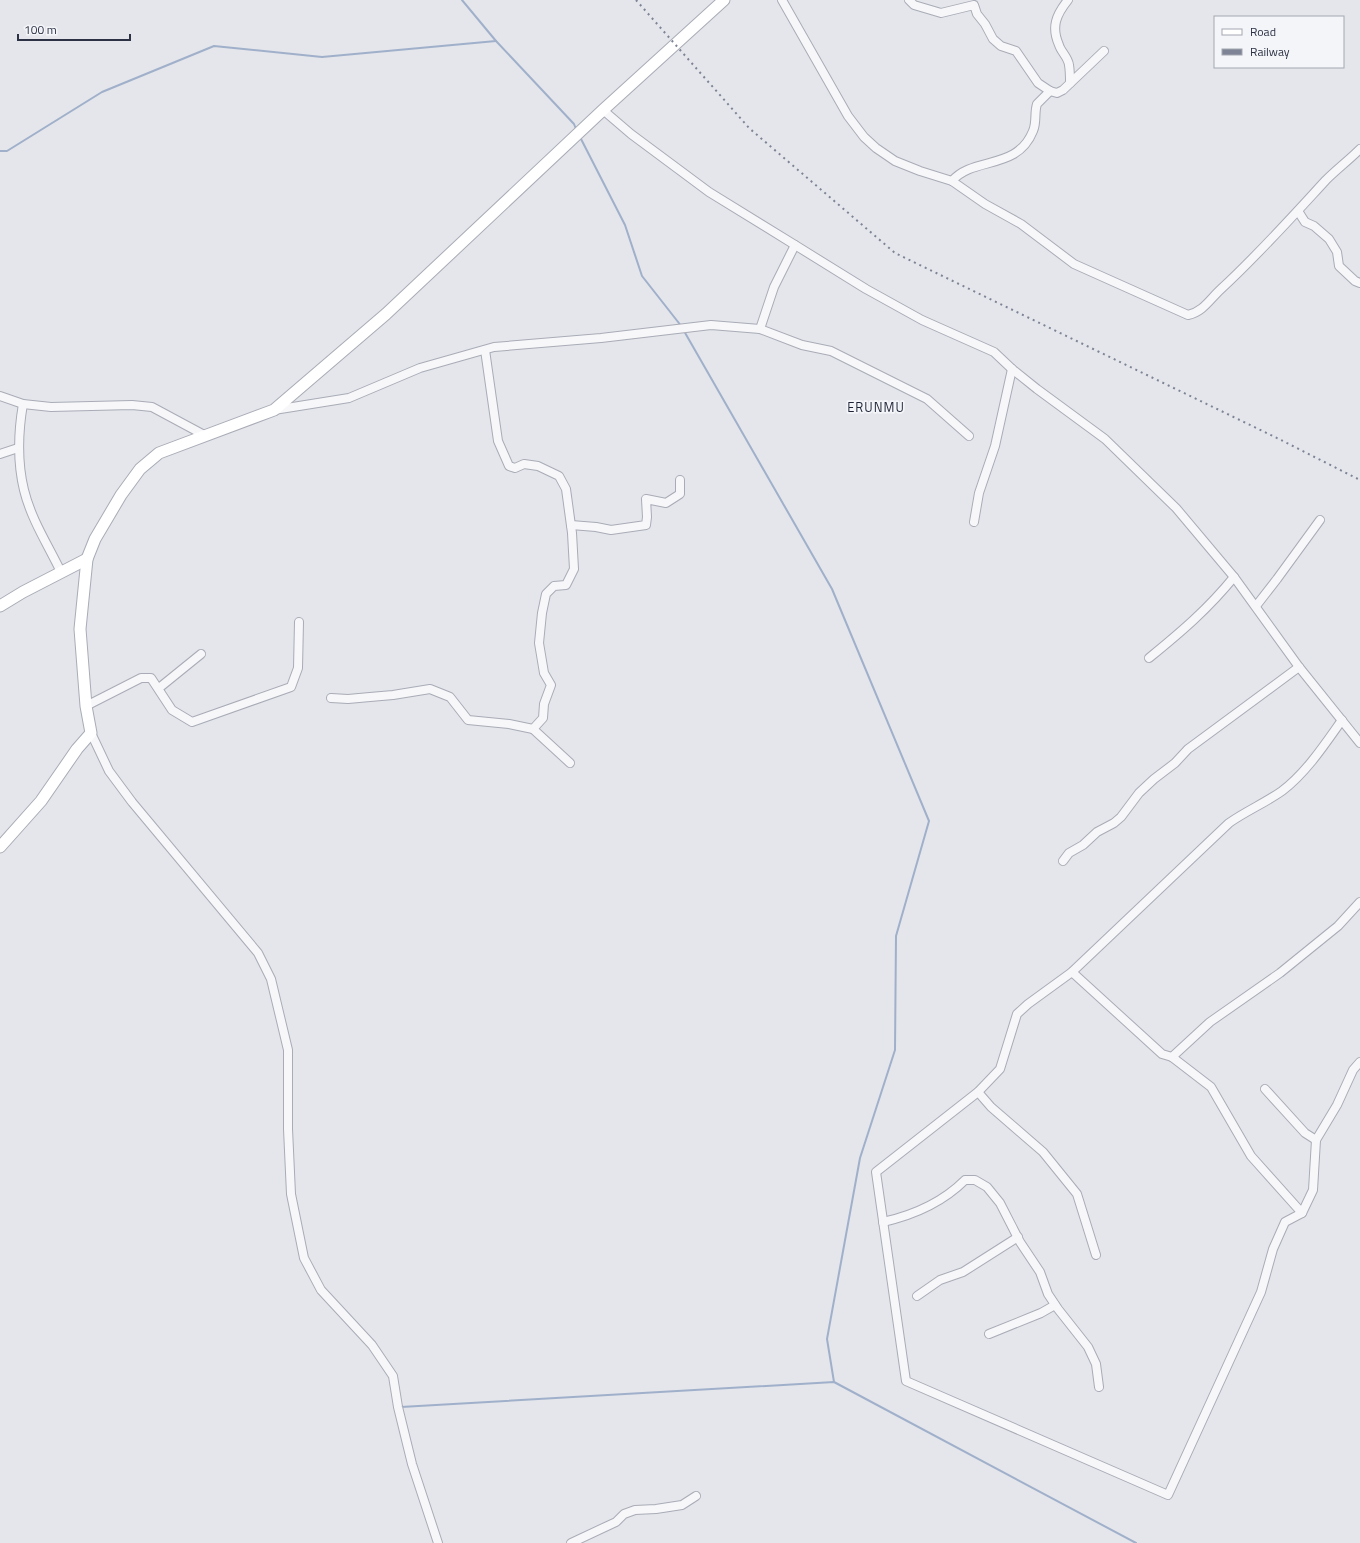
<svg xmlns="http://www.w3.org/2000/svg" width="1360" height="1543" font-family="'Titillium Web',sans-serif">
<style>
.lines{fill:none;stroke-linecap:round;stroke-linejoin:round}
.stream{stroke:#a0b0ca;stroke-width:2}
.street-casing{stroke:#a9acb6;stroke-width:10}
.secondary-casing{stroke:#a9acb6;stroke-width:13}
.street{stroke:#f7f7fa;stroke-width:8}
.secondary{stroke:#fff;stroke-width:11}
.rail{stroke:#7e8495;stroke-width:2;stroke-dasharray:2 4;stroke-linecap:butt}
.labels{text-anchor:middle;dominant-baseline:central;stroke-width:3.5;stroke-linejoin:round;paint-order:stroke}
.quarter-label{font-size:13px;letter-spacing:1px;fill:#1e2335;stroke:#f4f5f9}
</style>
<rect width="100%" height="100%" fill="#e4e6eb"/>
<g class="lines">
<g class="stream">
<path d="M462,0L496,41L574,124L576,129"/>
<path d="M580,137L625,225L642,276L682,327"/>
<path d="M0,151H7L102,92L214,46L322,57L496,41"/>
<path d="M684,331L832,589L929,821L896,936L895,1050L860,1158L827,1339L834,1382"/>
<path d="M401,1407L834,1382L1136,1543"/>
</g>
<defs>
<g id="street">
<path d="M782,0L848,116L864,137L876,148L895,161L920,171L952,181L985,204L1021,224L1074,264L1188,315C1203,312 1210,299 1221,289C1258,255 1292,217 1326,180C1337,169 1349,160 1360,149"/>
<path d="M909,0L914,5L941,13L974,5L977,14L985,24L993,39L1001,46L1016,51L1038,83L1050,91L1057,93L1063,90L1104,51"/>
<path d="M1068,0C1056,15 1051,27 1059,45C1061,52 1068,57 1069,65C1070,71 1070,77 1070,83"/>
<path d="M603,110L631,134L709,192L795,245L866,289L922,320L994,352L1012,369L1037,389L1105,439L1176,508L1234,577L1299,667L1360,743"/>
<path d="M952,181C973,156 1017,171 1033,131C1037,122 1034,113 1037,104L1050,91"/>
<path d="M1298,211L1305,222L1314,226L1329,239L1337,252L1339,266L1355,281L1360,283"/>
<path d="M760,329L774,287L795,245"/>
<path d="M0,396L23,404L51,407L132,405L152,407L206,436"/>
<path d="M23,404C18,433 17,461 24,490C31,519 48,545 61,572"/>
<path d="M274,410L349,398L420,368L494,347L601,338L711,325L760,329L802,345L831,351L927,399L969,436"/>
<path d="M0,454L18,448"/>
<path d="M974,522L979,493L995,446L1012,369"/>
<path d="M571,525L596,527L611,530L646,525L647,517L646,499L666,503L680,494V480"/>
<path d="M1256,606L1277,579L1320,520"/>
<path d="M1149,658C1181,632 1208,609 1234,577"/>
<path d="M159,688L201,654"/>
<path d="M331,698L348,699L370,697L393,695L430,689L450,697L468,720L509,724L533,729L543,718L544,704L551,685L544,673L539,643L542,613L546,594L554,586L566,585L574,569L572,533L566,489L559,476L538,466L524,464L515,468L509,466L498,441L485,350"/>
<path d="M86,706L141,678H151L172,710L192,722L291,687L298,668L299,622"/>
<path d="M1342,720C1325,744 1306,773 1282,791C1265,803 1246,811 1229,823L1072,972L1028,1004L1017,1014L1000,1069L978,1092L876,1172L906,1381L1168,1495L1261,1292L1273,1249L1285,1222L1302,1213L1313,1190L1316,1140L1337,1105L1353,1070L1360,1062"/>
<path d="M533,729L570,763"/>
<path d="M91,733L109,771L132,802L258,953L271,979L288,1050V1129L291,1194L304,1258L321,1290L372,1345L393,1376L398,1407L412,1464L438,1543"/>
<path d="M1063,861L1069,853L1083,845L1097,832L1114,823L1121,817L1139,793L1154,779L1175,763L1188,749L1299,667"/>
<path d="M1072,972L1162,1054L1172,1057L1211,1087L1251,1156L1302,1213"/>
<path d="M1172,1057L1210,1022L1280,973L1338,926L1360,902"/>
<path d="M1265,1089L1305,1133L1316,1140"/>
<path d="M978,1092L991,1107L1043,1152L1077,1194L1096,1255"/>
<path d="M883,1222C914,1215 942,1203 965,1180H975L987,1187L1000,1203L1020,1242L1040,1272L1048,1294L1058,1309L1088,1347L1096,1364L1099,1387"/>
<path d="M917,1296L940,1280L963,1272L1018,1237"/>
<path d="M989,1334L1041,1313L1055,1305"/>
<path d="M571,1543L616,1522L624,1514L635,1510L656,1509L682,1505L696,1496"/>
</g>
<g id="secondary">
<path d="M0,606L23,592L87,559"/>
<path d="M0,847L41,801L77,749L91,733L86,706L80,629L87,559L95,539L121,495L140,469L159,453L274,410L386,314L603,110L724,0"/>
</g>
</defs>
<use href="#street" class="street-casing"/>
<use href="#secondary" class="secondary-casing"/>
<use href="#street" class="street"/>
<use href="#secondary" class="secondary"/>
<path class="rail" d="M636,0L749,128L895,253L1279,439L1360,480"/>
</g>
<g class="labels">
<g class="quarter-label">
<text x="876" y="407">ERUNMU</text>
</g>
</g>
<rect x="1214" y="16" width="130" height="52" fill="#f4f5f9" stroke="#a4a7b1"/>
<rect x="1222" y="29" width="20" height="6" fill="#ffffff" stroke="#a4a7b1"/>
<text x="1250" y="36" font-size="12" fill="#2c3244">Road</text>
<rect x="1222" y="49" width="20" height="6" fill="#7e8495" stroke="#a4a7b1"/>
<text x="1250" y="56" font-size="12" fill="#2c3244">Railway</text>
<path d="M18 34v6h112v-6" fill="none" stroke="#2c3244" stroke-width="2"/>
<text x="24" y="34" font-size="12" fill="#2c3244" stroke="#f4f5f9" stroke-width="3" paint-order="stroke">100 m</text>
</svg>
